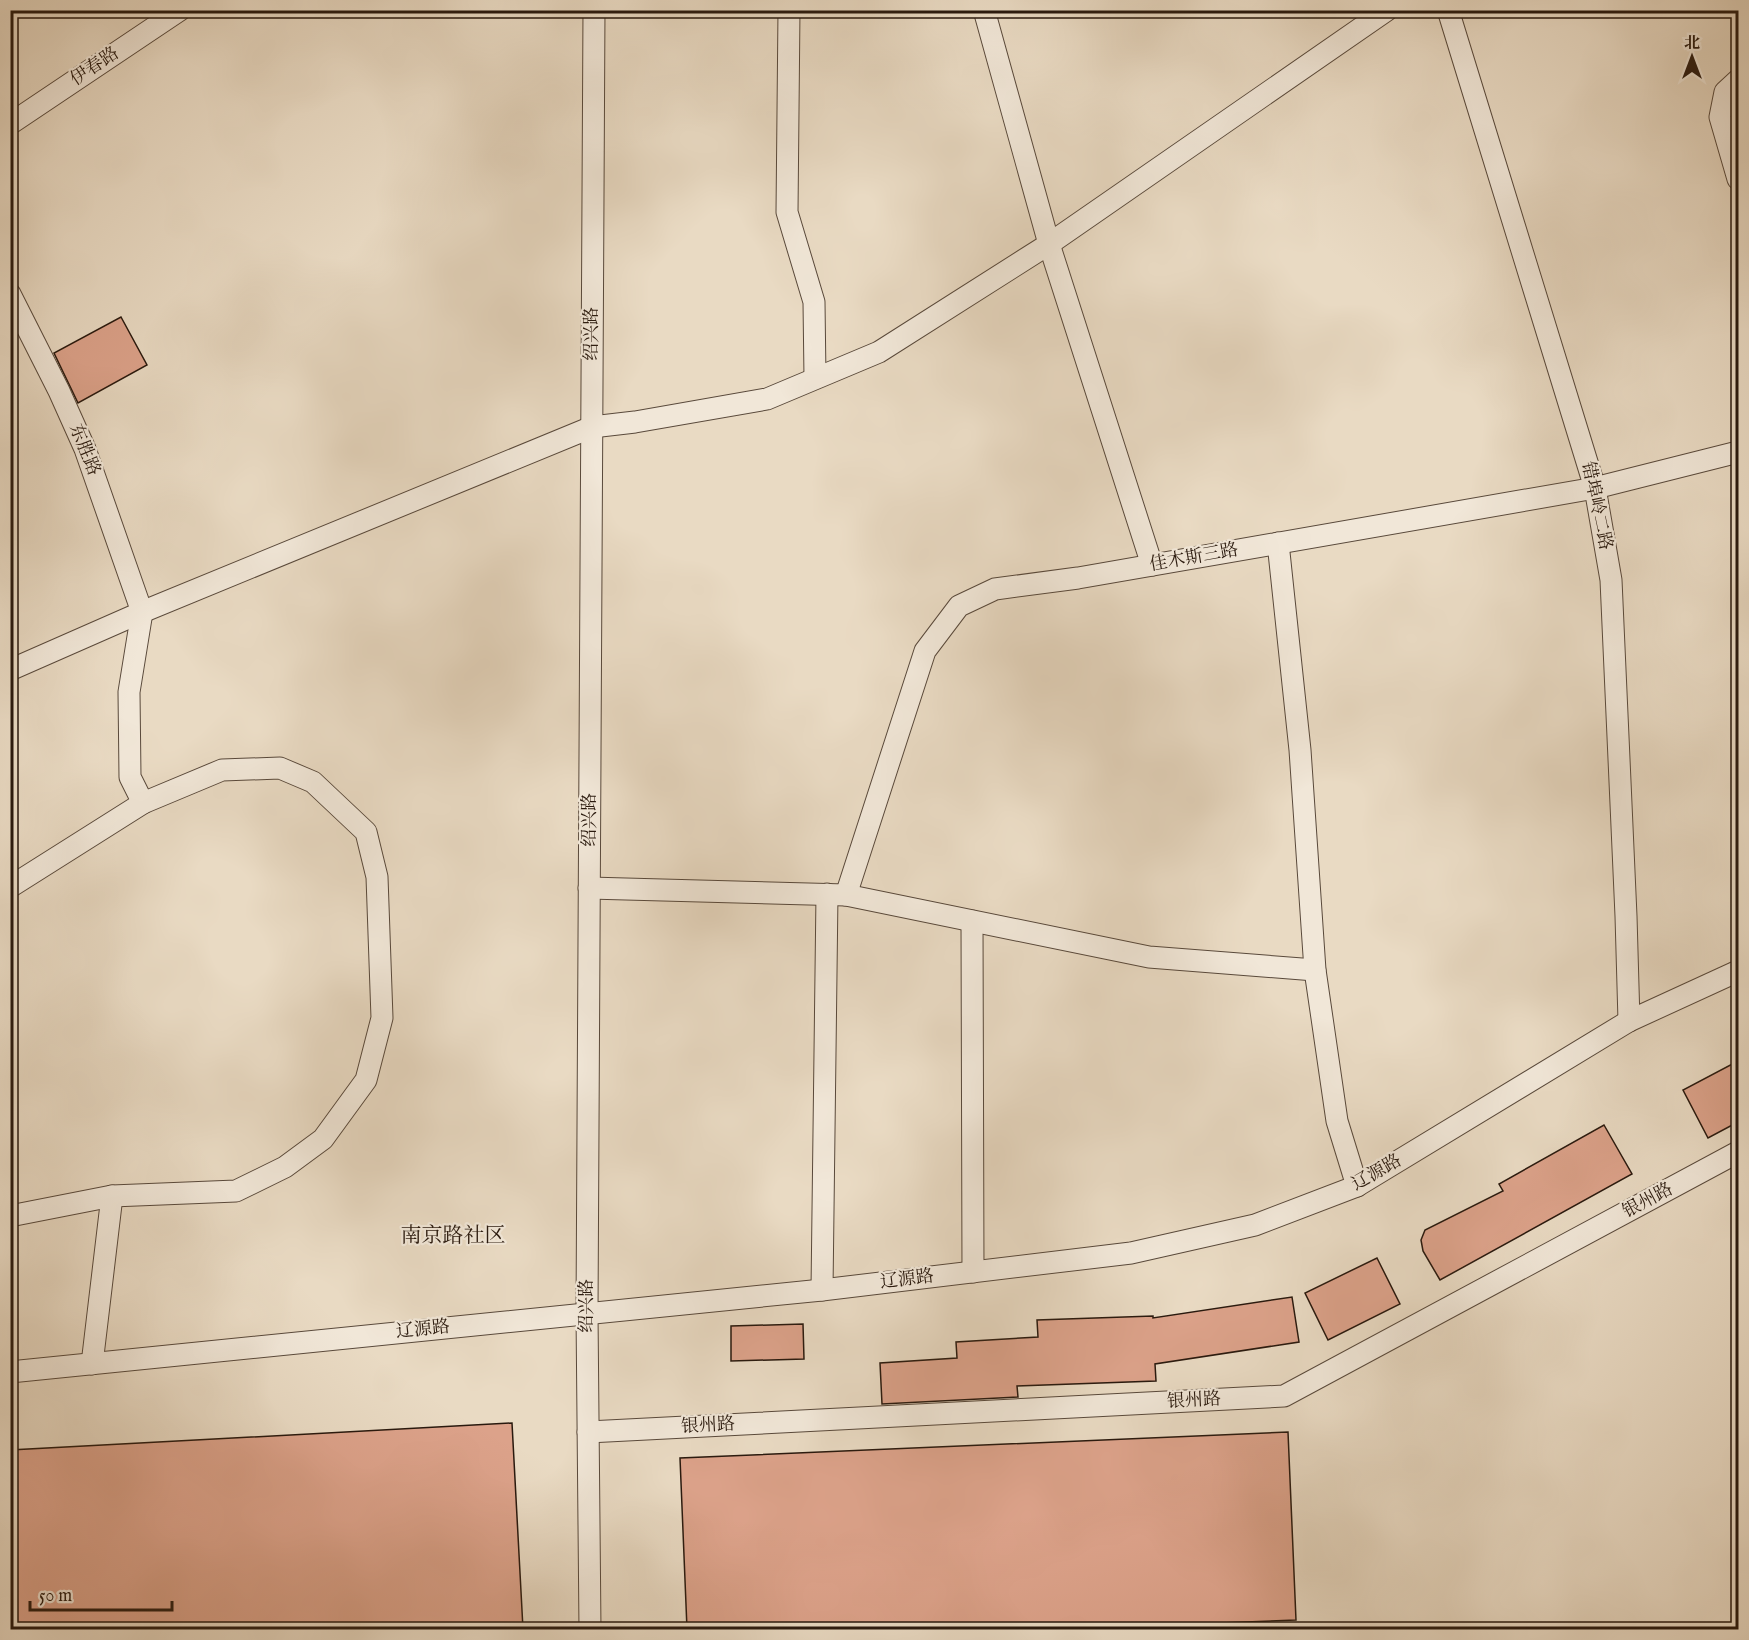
<svg xmlns="http://www.w3.org/2000/svg" width="1749" height="1640" font-family="'IM FELL English','Noto Serif SC',serif">
<style>
.building{fill:#dca28a;stroke:#29190e;stroke-width:1.5}
.lines{fill:none;stroke-linecap:round;stroke-linejoin:round}
.minor-casing{stroke:#59493b;stroke-width:23}
.minor{stroke:#f1e7d8;stroke-width:21}
.labels{text-anchor:middle;dominant-baseline:central;stroke-width:4.5;stroke-linejoin:round;paint-order:stroke}
.street-label{font-size:18px;fill:#29190e;stroke:#f1e7d8}
.quarter-label{font-size:21px;fill:#29190e;stroke:#f1e7d8}
</style>
<rect width="100%" height="100%" fill="#e9dac3"/>
<filter id="stains"><feTurbulence type="fractalNoise" baseFrequency=".00333" numOctaves="4"/><feColorMatrix values="0 0 0 0 .2 0 0 0 0 .09 0 0 0 0 .02 0 0 0 .5 -.17"/></filter>
<radialGradient id="worn" r=".72"><stop offset=".6" stop-color="#630" stop-opacity="0"/><stop offset="1" stop-color="#630" stop-opacity=".3"/></radialGradient>
<g class="building">
<path d="M121,317L147,365L78,403L54,353Z"/>
<path d="M1738,1061V1122L1708,1138L1683,1090Z"/>
<path d="M1604,1125L1632,1174L1440,1280L1423,1251L1421,1240L1425,1230L1503,1191L1499,1184Z"/>
<path d="M1377,1258L1400,1304L1328,1340L1305,1293Z"/>
<path d="M1292,1297L1299,1342L1155,1364L1156,1381L1017,1386L1018,1397L882,1404L880,1363L957,1358L956,1342L1038,1337L1037,1320L1153,1316V1318Z"/>
<path d="M803,1324L804,1359L731,1361V1326Z"/>
<path d="M512,1423L523,1629H10V1450Z"/>
<path d="M1288,1432L1296,1620L1062,1629H687L680,1458Z"/>
</g>
<g class="lines">
<defs>
<g id="minor">
<path d="M789,10L787,212L814,302L815,378"/>
<path d="M984,10L1049,244L1152,565"/>
<path d="M1448,10L1595,488L1611,580L1626,916L1629,1021"/>
<path d="M1738,80L1725,92L1720,117L1738,179"/>
<path d="M10,124L180,10"/>
<path d="M10,294L59,391L85,449L142,612L129,692L130,777L143,803"/>
<path d="M1278,543L1300,750L1315,970L1337,1121L1357,1186"/>
<path d="M10,670L142,612L592,427L635,422L767,399L879,352L1049,244L1387,10"/>
<path d="M10,887L143,803L222,770L280,768L313,782L366,832L377,877L382,1018L366,1080L323,1139L285,1167L236,1191L112,1196L10,1216"/>
<path d="M589,888L846,895L1149,957L1315,970"/>
<path d="M846,895L925,651L959,606L995,589L1078,578L1595,488L1738,452"/>
<path d="M972,921L973,1272"/>
<path d="M822,1290L827,894"/>
<path d="M92,1364L112,1196"/>
<path d="M10,1372L822,1290L1131,1253L1255,1225L1357,1186L1629,1021L1738,971"/>
<path d="M588,1432L1284,1396L1738,1152"/>
<path d="M590,1630L587,1313L594,10"/>
</g>
</defs>
<use href="#minor" class="minor-casing"/>
<use href="#minor" class="minor"/>
</g>
<g class="labels">
<g class="street-label">
<text transform="translate(95 67) rotate(-34)">伊春路</text>
<text transform="translate(592 334) rotate(-90)">绍兴路</text>
<text transform="translate(84 450) rotate(68)">东胜路</text>
<text transform="translate(1596 506) rotate(78)">错埠岭二路</text>
<text transform="translate(1194 558) rotate(-10)">佳木斯三路</text>
<text transform="translate(590 820) rotate(-90)">绍兴路</text>
<text transform="translate(1377 1173) rotate(-30)">辽源路</text>
<text transform="translate(1648 1201) rotate(-28)">银州路</text>
<text transform="translate(907 1280) rotate(-7)">辽源路</text>
<text transform="translate(587 1306) rotate(-90)">绍兴路</text>
<text transform="translate(423 1330) rotate(-6)">辽源路</text>
<text transform="translate(1194 1401) rotate(-3)">银州路</text>
<text transform="translate(708 1426) rotate(-3)">银州路</text>
</g>
<g class="quarter-label">
<text x="453" y="1236">南京路社区</text>
</g>
</g>
<rect width="1749" height="1640" fill="none" stroke="#e9dac3" stroke-width="36"/>
<rect x="12" y="12" width="1725" height="1616" fill="none" stroke="#29190e" stroke-width="3"/>
<rect x="18" y="18" width="1713" height="1604" fill="none" stroke="#29190e" stroke-width="1.5"/>
<g transform="translate(1692 57)" stroke="#f1e7d8" stroke-width="4.5" paint-order="stroke">
<path d="M0-4.5L10 22L0 15L-10 22Z" fill="#29190e"/>
<text y="-9" font-size="16" font-weight="bold" text-anchor="middle" fill="#29190e">北</text>
</g>
<path d="M30 1601v9h142v-9" fill="none" stroke="#29190e" stroke-width="3"/>
<text x="39" y="1601" font-size="18" fill="#29190e" stroke="#f1e7d8" stroke-width="4.5" paint-order="stroke">50 m</text>
<rect width="100%" height="100%" filter="url(#stains)"/>
<rect width="100%" height="100%" fill="url(#worn)"/>
</svg>
